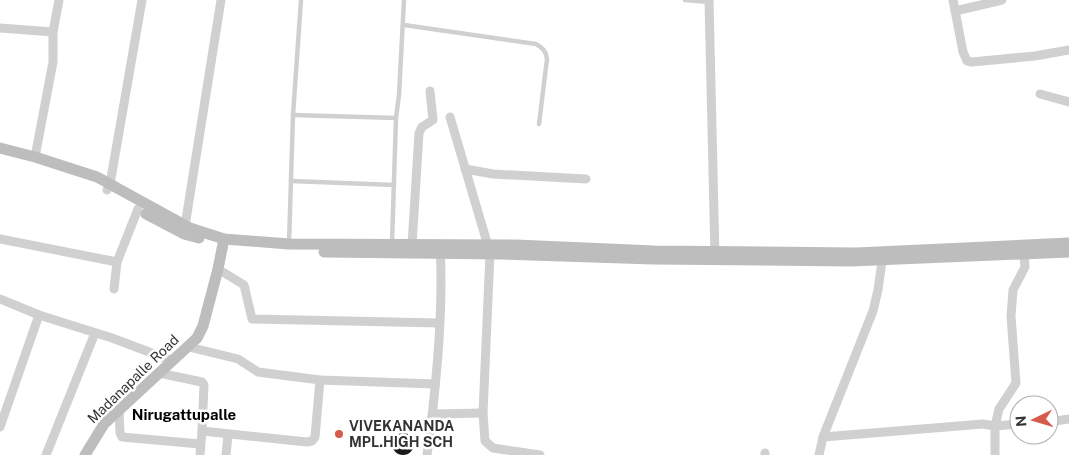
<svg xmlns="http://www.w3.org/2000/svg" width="1069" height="455" font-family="'Public Sans',sans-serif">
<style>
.building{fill:#1a1a1a}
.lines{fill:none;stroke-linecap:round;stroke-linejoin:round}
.lane{stroke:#d0d0d0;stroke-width:4.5}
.street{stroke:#d0d0d0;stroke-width:9}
.secondary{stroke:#bdbdbd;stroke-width:11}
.poi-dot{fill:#d55b4a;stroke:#fff;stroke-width:2}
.labels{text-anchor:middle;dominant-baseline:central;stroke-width:5;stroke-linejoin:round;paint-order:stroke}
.street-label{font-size:14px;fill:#333;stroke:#fff}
.poi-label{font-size:14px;font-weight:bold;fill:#333;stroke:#fff;text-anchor:start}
.neighbourhood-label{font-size:15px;font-weight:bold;fill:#000;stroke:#fff}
</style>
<rect width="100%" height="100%" fill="#fff"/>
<circle class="building" cx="403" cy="444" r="11"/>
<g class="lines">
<g class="lane">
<path d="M685,0L709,2"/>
<path d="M404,25L536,44C543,48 546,51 547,59L539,124"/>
<path d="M293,115L396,118L399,95L404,0"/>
<path d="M291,181L394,185"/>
<path d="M289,243L293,115L301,0"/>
<path d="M392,243L396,118"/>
</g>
<g class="street">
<path d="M709,0L715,257"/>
<path d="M953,0L963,52L967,61L972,62L1035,56L1069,50"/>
<path d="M955,11L1002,0"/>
<path d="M0,28L53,32"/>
<path d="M1040,94L1069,102"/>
<path d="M450,117L488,246"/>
<path d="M35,157L53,62V32L59,0"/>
<path d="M465,169L493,174L586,179"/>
<path d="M107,190L110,184L142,0"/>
<path d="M185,226L221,0"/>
<path d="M0,239L117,262L138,209"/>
<path d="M412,245L419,133L422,127L433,120L430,91"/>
<path d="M490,254L483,413L485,441L493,448L540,455"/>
<path d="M218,269L244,285L252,319L439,323"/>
<path d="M114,289L117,262"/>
<path d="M0,299L39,315L0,427"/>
<path d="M39,315L112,338L173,361"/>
<path d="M189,347L238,359L258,372L320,380L435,384"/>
<path d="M159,373L202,382L204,385L202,431"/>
<path d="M119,411L120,433L122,437L200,444"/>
<path d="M433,414L483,413"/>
<path d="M1049,422L1069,419"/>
<path d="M1019,424L995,426L999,409L1016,383L1011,316L1013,290L1025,267L1024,254"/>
<path d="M823,437L983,424L995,426V455"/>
<path d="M46,455L95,333"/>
<path d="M200,455L202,431L307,442L312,441L315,437L320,380"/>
<path d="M226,455L228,435"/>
<path d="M427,455C436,389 444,313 440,247"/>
<path d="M765,455V453"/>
<path d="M819,455L823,437L873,311L878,290L883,254"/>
</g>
<g class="secondary">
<path d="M0,148L35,157L97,177L190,228L224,239L289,244L516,245L654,251L856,253L1069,243"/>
<path d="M146,214L184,234L199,238"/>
<path d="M324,252L501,254L653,259L851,261L1069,252"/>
<path d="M85,455L104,424L197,338L203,326L218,269L224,239"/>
</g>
</g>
<circle class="poi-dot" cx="339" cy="434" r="5"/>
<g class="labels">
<g class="street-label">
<text transform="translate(133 379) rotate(-44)">Madanapalle Road</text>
</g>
<g class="poi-label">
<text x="349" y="426">VIVEKANANDA<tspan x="349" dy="16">MPL.HIGH SCH</tspan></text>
</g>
<g class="neighbourhood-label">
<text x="184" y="414">Nirugattupalle</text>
</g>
</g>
<g transform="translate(1034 420) rotate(265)"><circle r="24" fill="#ffffff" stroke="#adadad"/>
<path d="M0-4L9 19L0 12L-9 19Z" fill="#d55b4a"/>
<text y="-8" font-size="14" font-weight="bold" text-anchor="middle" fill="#333333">N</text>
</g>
</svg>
